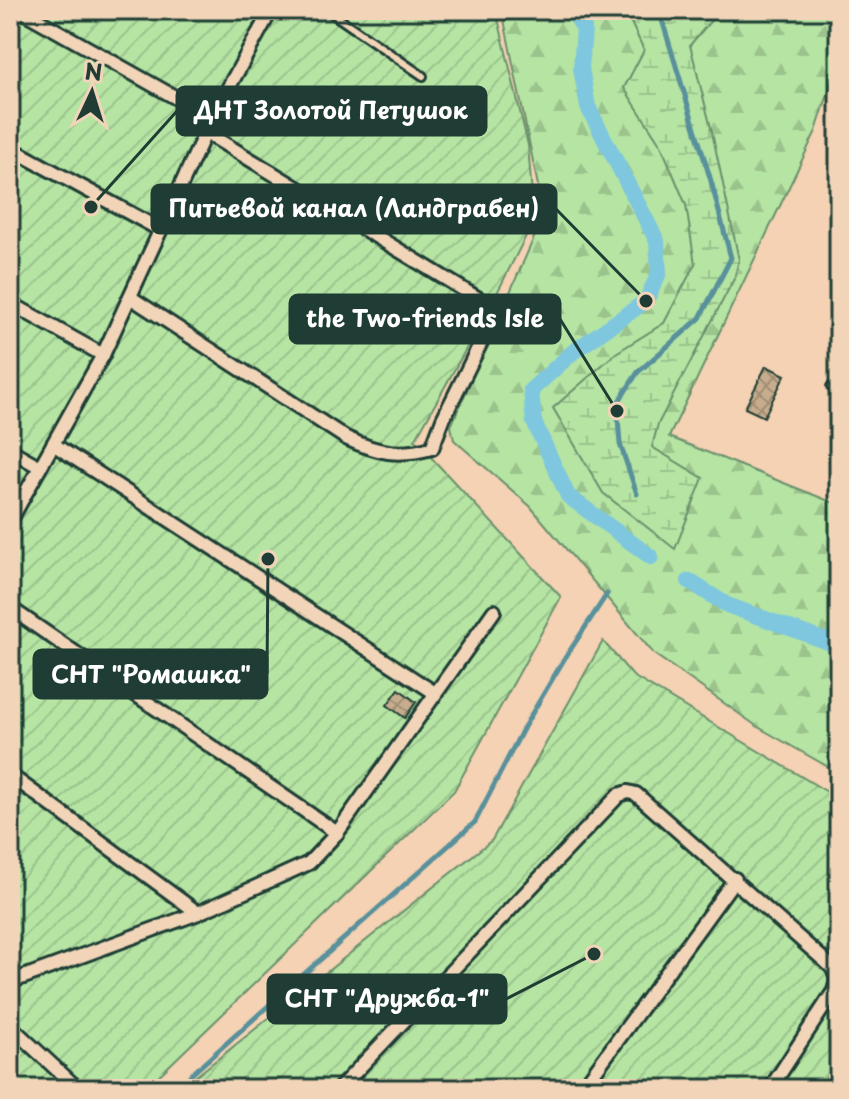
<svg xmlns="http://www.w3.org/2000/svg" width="849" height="1099" font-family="'Playpen Sans',sans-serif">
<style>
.forest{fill:url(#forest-firs);stroke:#6a906c;stroke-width:2}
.wetland{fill:url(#wetland-marsh);stroke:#6a906c;stroke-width:2}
.garden{fill:url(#garden-furrows);stroke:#6a906c;stroke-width:2}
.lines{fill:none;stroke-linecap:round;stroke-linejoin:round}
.stream{stroke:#58909b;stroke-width:5}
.canal{stroke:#7ec7df;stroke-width:16}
.building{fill:url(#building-cross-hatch);stroke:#1f3d34;stroke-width:2}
.lane-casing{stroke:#1f3d34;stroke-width:12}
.street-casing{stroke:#1f3d34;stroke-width:18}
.lane{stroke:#f2d5b8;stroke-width:6}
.street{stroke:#f2d5b8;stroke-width:12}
.leader{fill:none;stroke:#1f3d34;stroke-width:3}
.callout-dot{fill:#1f3d34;stroke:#f2d5b8;stroke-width:3}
.callout{fill:#1f3d34;stroke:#1f3d34;stroke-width:3}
.callout-label{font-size:24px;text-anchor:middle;font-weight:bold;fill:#fff}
</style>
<defs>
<pattern id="forest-firs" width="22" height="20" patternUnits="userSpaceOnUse" patternTransform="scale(2)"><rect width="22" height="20" fill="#b5e4a3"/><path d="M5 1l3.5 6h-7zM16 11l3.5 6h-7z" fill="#9bc48d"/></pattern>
<pattern id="wetland-marsh" width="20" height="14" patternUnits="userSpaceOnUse" patternTransform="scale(2)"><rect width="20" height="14" fill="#b5e4a3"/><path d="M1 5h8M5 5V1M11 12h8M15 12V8" fill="none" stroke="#9bc48d"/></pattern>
<pattern id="garden-furrows" width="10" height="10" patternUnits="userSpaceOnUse" patternTransform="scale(2)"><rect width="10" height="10" fill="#b5e4a3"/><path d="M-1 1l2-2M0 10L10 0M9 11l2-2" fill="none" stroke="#9bc48d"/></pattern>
<pattern id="building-cross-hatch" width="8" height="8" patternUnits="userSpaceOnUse" patternTransform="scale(2)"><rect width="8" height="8" fill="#c7ad8d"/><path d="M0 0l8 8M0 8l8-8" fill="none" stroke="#a18e74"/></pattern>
</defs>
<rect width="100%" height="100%" fill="#f4d2b3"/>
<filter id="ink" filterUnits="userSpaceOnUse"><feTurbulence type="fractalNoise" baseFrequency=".0125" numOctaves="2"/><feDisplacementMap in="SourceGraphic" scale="16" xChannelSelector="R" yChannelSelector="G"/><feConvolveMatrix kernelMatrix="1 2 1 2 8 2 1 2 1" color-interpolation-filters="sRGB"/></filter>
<g filter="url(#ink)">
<path class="forest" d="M502,10H839V60L816,131L669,437L839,505V773L758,727L654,654L530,506L454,440L451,426L544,215Z"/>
<path class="wetland" d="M625,10H720L690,45L712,132L739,260L734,279L658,424L652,447L703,478L675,549L603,493L553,408L616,353L664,323L695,264L686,205L661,145L624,88L644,50Z"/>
<g class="garden">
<path d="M10,10H496L528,145L534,220L494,299L415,440L561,597L454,791L145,1089H10Z"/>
<path d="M603,641L633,676L839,799V1068L826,1077L823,1089H180L492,840Z"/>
</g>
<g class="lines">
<g class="stream">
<path d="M637,494L620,444L617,404L638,372L700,318L731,258L711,181L659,10"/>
<path d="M175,1089L475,822L524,727L563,661L607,594"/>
</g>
<g class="canal">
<path d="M572,10L584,29L581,68L588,107L657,241L659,273L646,301L573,352L531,390L534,422L568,496L651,557"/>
<path d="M689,581L727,605L828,642L839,632"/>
</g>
</g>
<g class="building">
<path d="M766,366L785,375L764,417L745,408Z"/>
<path d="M399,689L416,702L405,718L387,705Z"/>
</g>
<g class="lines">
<defs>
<g id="lane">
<path d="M327,10L423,76"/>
<path d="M831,387L839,391"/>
</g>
<g id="street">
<path d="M20,10L212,118"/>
<path d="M10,148L159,229"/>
<path d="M130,297L346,438C378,453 398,457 432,448L443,419L497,310L205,132"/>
<path d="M10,303L103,355"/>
<path d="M53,444L435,693"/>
<path d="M10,450L40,467"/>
<path d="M10,521L103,355L212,118L271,10"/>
<path d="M10,608L337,833"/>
<path d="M10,775L198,913L10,982"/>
<path d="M198,913L309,863L337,833L494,611"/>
<path d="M10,1026L78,1089"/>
<path d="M339,1089L619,795L628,792L636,794L833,968L837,980L834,991L770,1089"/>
<path d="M582,1089L735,879"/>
</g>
</defs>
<use href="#lane" class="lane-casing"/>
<use href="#street" class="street-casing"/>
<use href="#lane" class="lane"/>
<use href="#street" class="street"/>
</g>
</g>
<path class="leader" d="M91 207L177 111M646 301L556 209M617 411L560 319M268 559L267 674M594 954L506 999"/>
<g class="callout-dot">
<circle cx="91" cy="207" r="8"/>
<circle cx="646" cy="301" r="8"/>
<circle cx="617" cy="411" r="8"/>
<circle cx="268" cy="559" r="8"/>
<circle cx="594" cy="954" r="8"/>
</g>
<g class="callout">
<rect x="177" y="87" width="309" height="48" rx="8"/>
<rect x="152" y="185" width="404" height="48" rx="8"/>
<rect x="290" y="295" width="270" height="48" rx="8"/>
<rect x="34" y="650" width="233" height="48" rx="8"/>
<rect x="268" y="975" width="238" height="48" rx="8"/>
</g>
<g class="callout-label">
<text x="331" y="119">ДНТ Золотой Петушок</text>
<text x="354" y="217">Питьевой канал (Ландграбен)</text>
<text x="425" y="327">the Two-friends Isle</text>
<text x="151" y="683">СНТ "Ромашка"</text>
<text x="387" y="1007">СНТ "Дружба-1"</text>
</g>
<rect width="849" height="1099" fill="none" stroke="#f2d5b8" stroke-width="40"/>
<rect x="20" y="20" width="809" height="1059" fill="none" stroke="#1f3d34" stroke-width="3" filter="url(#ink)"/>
<g transform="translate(92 92) rotate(4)" stroke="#f2d5b8" stroke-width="6" paint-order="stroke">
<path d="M0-6L14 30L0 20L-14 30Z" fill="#1f3d34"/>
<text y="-12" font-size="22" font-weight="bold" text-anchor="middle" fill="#1f3d34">N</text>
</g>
</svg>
